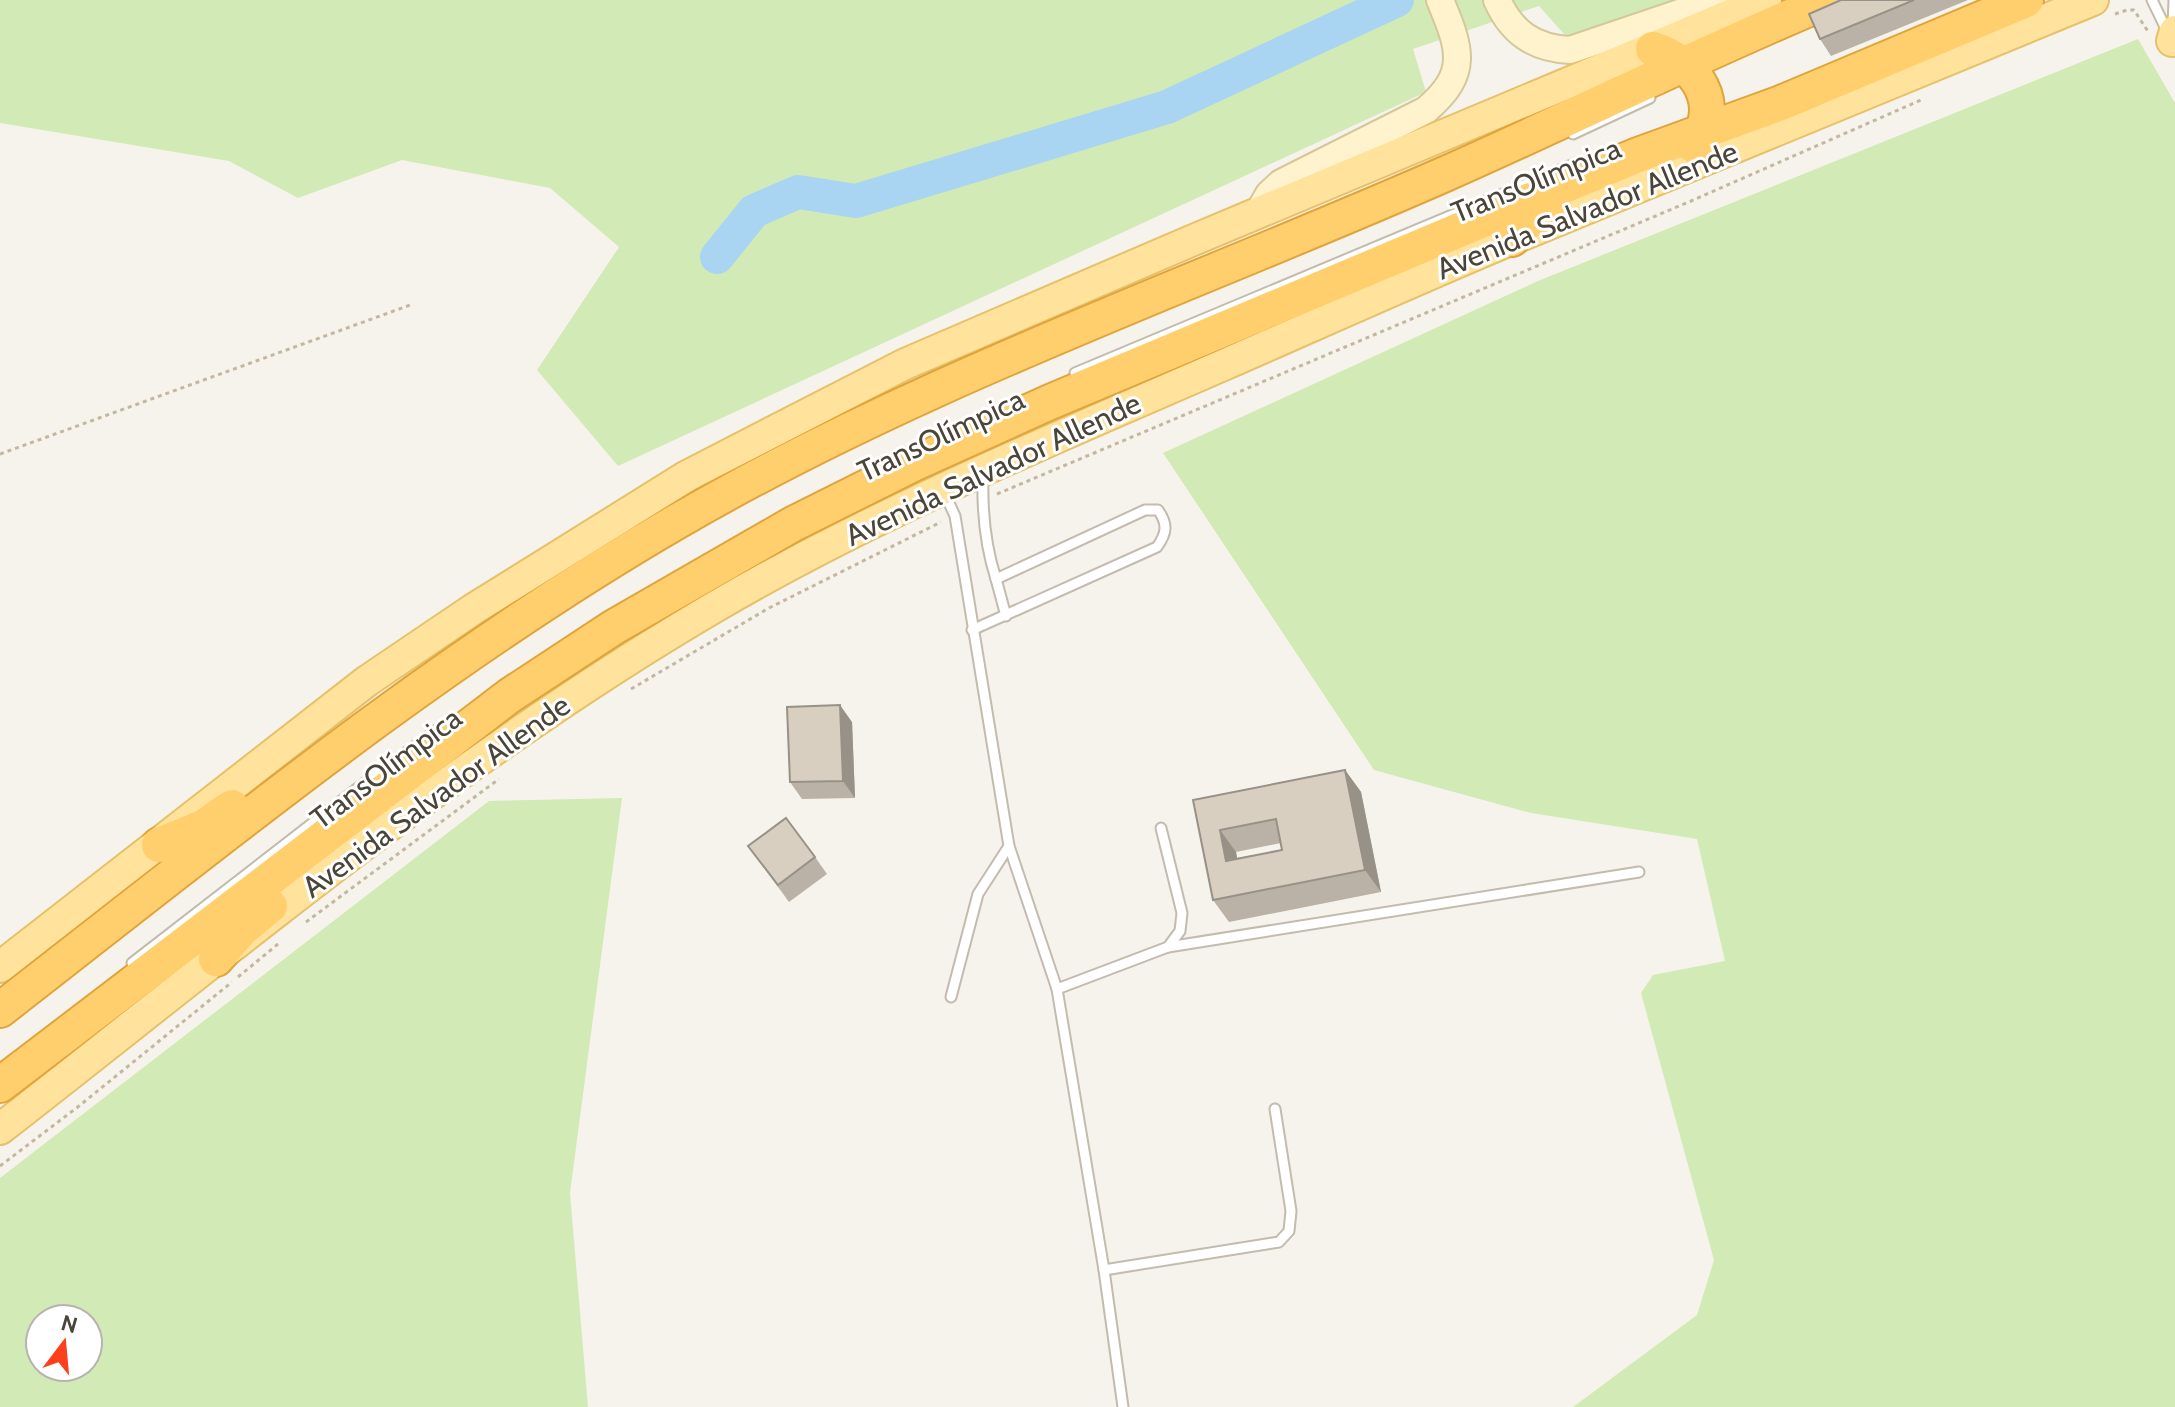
<svg xmlns="http://www.w3.org/2000/svg" width="2175" height="1407" font-family="Cabin,sans-serif">
<style>
.green{fill:#d2eab5;fill-rule:evenodd}
.lines{fill:none;stroke-linecap:round;stroke-linejoin:round}
.river{stroke:#a9d4f2;stroke-width:34}
.lane-casing{stroke:#c2bbae;stroke-width:13}
.secondary-casing{stroke:#d6c79b;stroke-width:30}
.primary-casing{stroke:#e6c16a;stroke-width:34}
.highway-casing{stroke:#e0a43c;stroke-width:38}
.path{stroke:#c4b79f;stroke-width:3;stroke-dasharray:4 4;stroke-linecap:butt}
.lane{stroke:#fff;stroke-width:9}
.secondary{stroke:#fff3cd;stroke-width:26}
.primary{stroke:#ffe39c;stroke-width:30}
.highway{stroke:#ffcf6e;stroke-width:34}
.wall{fill:#bab2a6;fill-rule:evenodd}
.shaded-wall{fill:#979187}
.building{fill:#d8cfc1;stroke:#979187;stroke-width:2;fill-rule:evenodd}
.labels{text-anchor:middle;dominant-baseline:central;stroke-width:6;stroke-linejoin:round;paint-order:stroke}
.street-label{font-size:30px;fill:#4b4439;stroke:#fff}
</style>
<rect width="100%" height="100%" fill="#f6f3ec"/>
<g class="green">
<path d="M0,0H1693L1589,42L1564,34L1539,6L1413,49L1426,92L618,466L537,370L619,247L550,188L402,160L298,198L229,161L0,123Z"/>
<path d="M2138,39L2175,103V1407H1573L1697,1315L1714,1260L1641,993L1653,975L1725,961L1697,839L1531,813L1374,770L1163,453L1538,281Z"/>
<path d="M622,798L570,1193L588,1407H0V1178L489,801ZM40,1319H88V1367H40Z"/>
</g>
<g class="lines">
<path class="river" d="M717,257L754,211L798,192L856,201L1167,107L1397,0"/>
<defs>
<g id="lane">
<path d="M2152,0L2168,33"/>
<path d="M2173,26L2174,0"/>
<path d="M1573,134L1650,98"/>
<path d="M1075,373L1581,161"/>
<path d="M983,477C982,513 985,545 996,579"/>
<path d="M944,492L955,516L1009,846L1057,989L1104,1270L1123,1407"/>
<path d="M972,630L1157,547C1167,533 1168,524 1158,510H1145L996,579L1006,616"/>
<path d="M1168,947L1639,872"/>
<path d="M132,963L363,784L442,726"/>
<path d="M1057,989L1168,947L1180,931L1182,913L1161,828"/>
<path d="M951,997L978,894L1009,846"/>
<path d="M1104,1270L1279,1242L1289,1231L1291,1211L1275,1109"/>
</g>
<g id="secondary">
<path d="M1497,0C1512,33 1534,48 1570,50L1718,0"/>
<path d="M1258,213L1269,194L1281,183L1426,110C1470,73 1460,48 1440,0"/>
</g>
<g id="primary">
<path d="M2172,41L2175,31"/>
<path d="M0,967L367,681L472,610L687,476L905,364L1191,241L1766,0"/>
<path d="M0,1129C234,947 461,755 718,605C881,510 1056,438 1228,363C1324,321 1419,278 1515,238C1708,158 1901,80 2093,0"/>
</g>
<g id="highway">
<path d="M1653,49C1696,63 1725,103 1694,146"/>
<path d="M1512,239C1524,222 1536,217 1555,209"/>
<path d="M159,845L203,827L232,807"/>
<path d="M216,959L241,930L270,906"/>
<path d="M0,1010C219,840 435,662 676,522C920,380 1188,287 1445,174C1574,117 1700,54 1830,0"/>
<path d="M0,1085L509,696L614,627L793,524L913,464L1050,402L1638,155L1781,103L2026,0"/>
</g>
</defs>
<use href="#lane" class="lane-casing"/>
<use href="#secondary" class="secondary-casing"/>
<use href="#primary" class="primary-casing"/>
<use href="#highway" class="highway-casing"/>
<g class="path">
<path d="M2115,14L2127,10H2134L2149,33"/>
<path d="M0,454L413,304"/>
<path d="M997,494L1691,201L1921,100"/>
<path d="M631,689L769,608L941,522"/>
<path d="M306,922L499,779"/>
<path d="M238,977L278,944"/>
<path d="M0,1166L79,1106L232,982"/>
</g>
<use href="#lane" class="lane"/>
<use href="#secondary" class="secondary"/>
<use href="#primary" class="primary"/>
<use href="#highway" class="highway"/>
</g>
<g class="wall">
<path d="M1841,0H1968L1831,56L1820,39Z"/>
<path d="M852,722L855,798L802,799L790,782Z"/>
<path d="M1345,770L1361,792L1381,892L1229,922L1213,900L1193,800ZM1281,843L1282,850L1237,858L1236,852Z"/>
<path d="M748,846L815,857L827,874L789,902Z"/>
</g>
<g class="shaded-wall">
<path d="M840,705L852,722L855,798L843,781Z"/>
<path d="M1345,770L1361,792L1381,892L1365,870Z"/>
<path d="M1220,830L1236,852L1242,883L1226,861Z"/>
</g>
<g class="building">
<path d="M1841,0H1914L1820,39L1809,14Z"/>
<path d="M840,705L843,781L790,782L787,707Z"/>
<path d="M1345,770L1365,870L1213,900L1193,800ZM1276,819L1282,850L1226,861L1220,830Z"/>
<path d="M786,818L815,857L778,885L748,846Z"/>
</g>
<g class="labels">
<g class="street-label">
<text transform="translate(1536 180) rotate(-22)">TransOlímpica</text>
<text transform="translate(1587 210) rotate(-22)">Avenida Salvador Allende</text>
<text transform="translate(941 435) rotate(-25)">TransOlímpica</text>
<text transform="translate(993 469) rotate(-25)">Avenida Salvador Allende</text>
<text transform="translate(386 768) rotate(-37)">TransOlímpica</text>
<text transform="translate(436 796) rotate(-36)">Avenida Salvador Allende</text>
</g>
</g>
<g transform="translate(64 1343) rotate(16)"><circle r="38" fill="#ffffff" stroke="#b7b4b0" stroke-width="2"/>
<path d="M0-6L14 30L0 20L-14 30Z" fill="#fc3f1d"/>
<text y="-12" font-size="22" font-weight="bold" text-anchor="middle" fill="#4b4439">N</text>
</g>
</svg>
